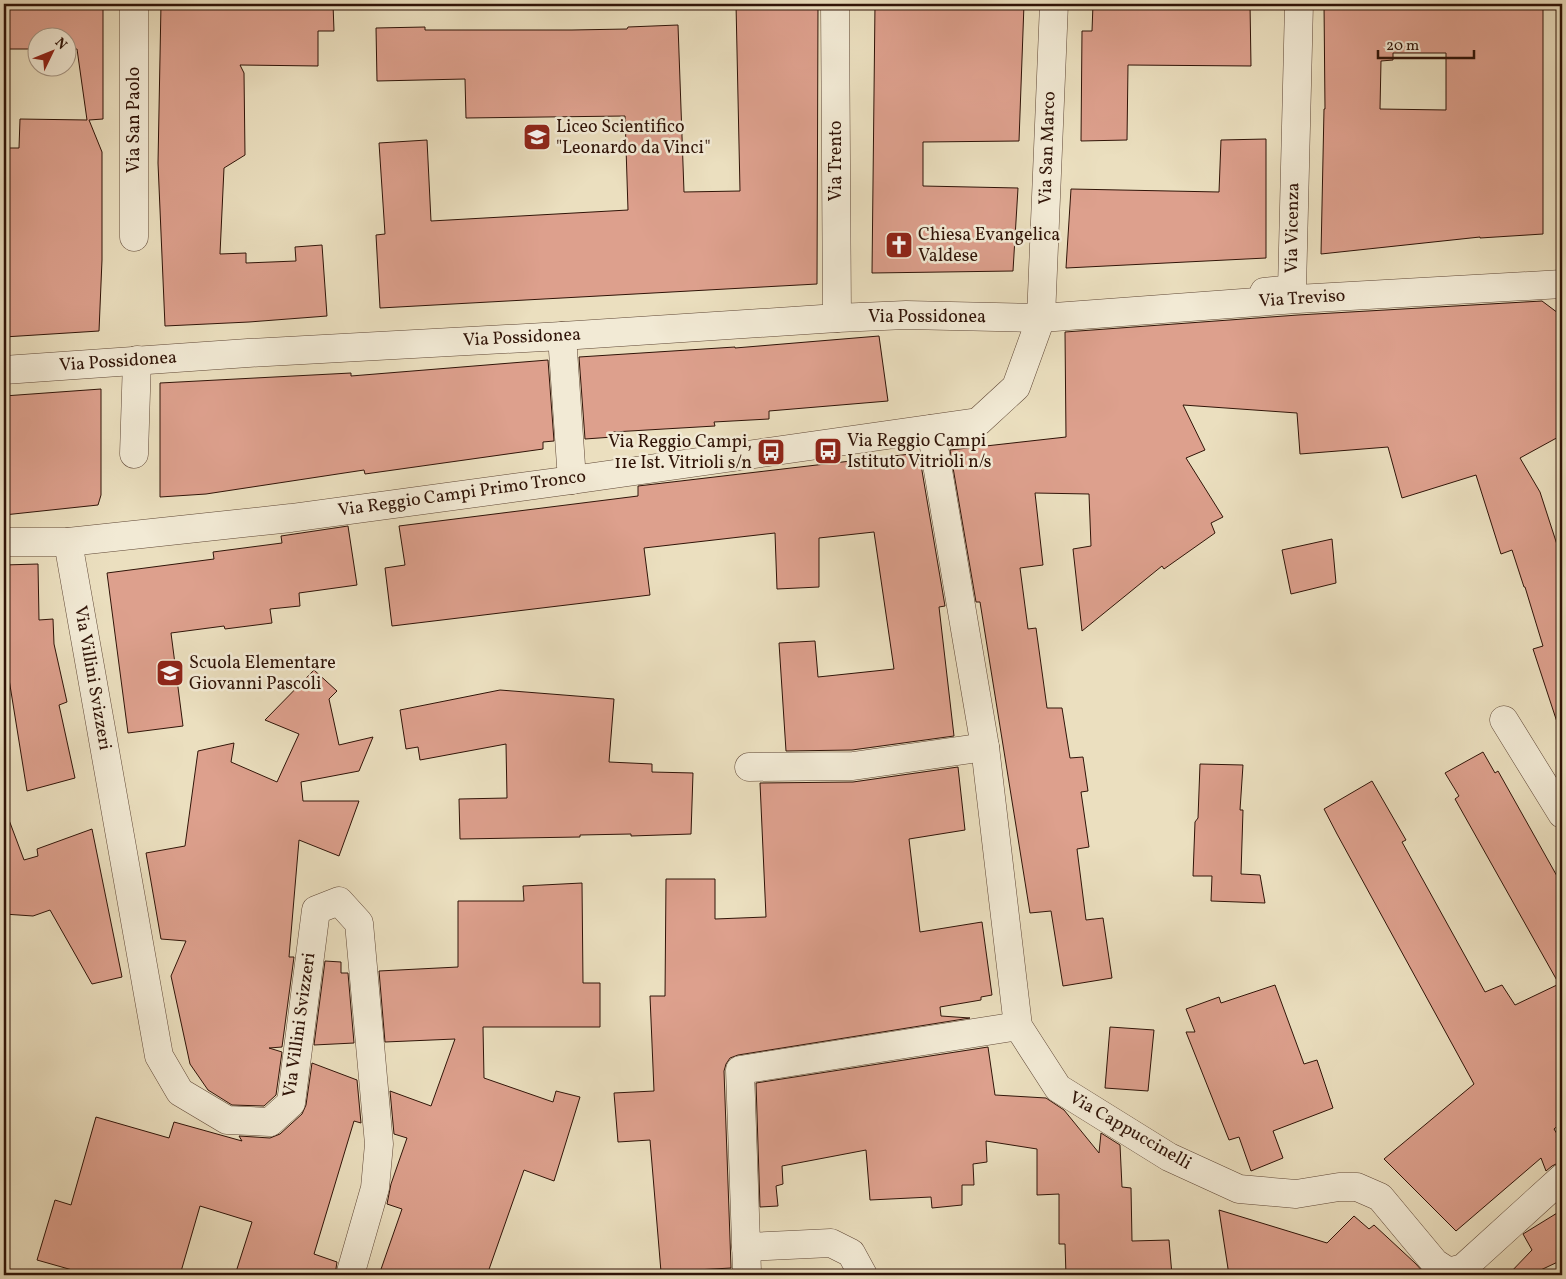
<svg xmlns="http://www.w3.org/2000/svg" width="1566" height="1279" font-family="Vollkorn,serif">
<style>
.building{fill:#dda08d;stroke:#301408;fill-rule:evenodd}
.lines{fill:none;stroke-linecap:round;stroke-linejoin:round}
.minor-casing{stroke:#5f4736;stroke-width:29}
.minor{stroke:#f2ead5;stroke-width:28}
.labels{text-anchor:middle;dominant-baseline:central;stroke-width:5;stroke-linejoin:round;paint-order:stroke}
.street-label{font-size:18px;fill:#301408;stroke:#f2ead5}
.poi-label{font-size:18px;fill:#301408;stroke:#f2ead5;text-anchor:start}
</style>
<rect width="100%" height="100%" fill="#ebdfbf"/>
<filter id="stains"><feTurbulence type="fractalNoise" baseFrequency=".004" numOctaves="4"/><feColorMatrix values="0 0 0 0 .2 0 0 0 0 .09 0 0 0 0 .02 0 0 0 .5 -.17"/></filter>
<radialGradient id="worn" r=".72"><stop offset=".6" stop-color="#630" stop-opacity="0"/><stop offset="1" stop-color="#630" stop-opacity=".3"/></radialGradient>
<g class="building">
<path d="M4,4H103V119L89,120L102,152V260L99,331L4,337V148H19L20,119L87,120L77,49H68V38H38V49H4Z"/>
<path d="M161,4H333L334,31H318V66L240,65L244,73L245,155L224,168L220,254L246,253V263L296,261L295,247L322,245L327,316L249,322L165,326L158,163Z"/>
<path d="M736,4H818L817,284L380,308L376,235L385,234L379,143L427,140L431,221L628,210L625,116L466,118L465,79L377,81L376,28L425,27V30H572L627,29L628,27L678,25L684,192L740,191Z"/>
<path d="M875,4H1024L1019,141L923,142V186L1018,188L1013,271L872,273Z"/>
<path d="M1093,4H1250L1251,66L1128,65L1127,140L1081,141L1082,31H1092Z"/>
<path d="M1324,4H1543V234L1480,238V237L1321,254L1324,109H1325ZM1393,53H1446V110L1380,109L1381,61L1393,60Z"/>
<path d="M1266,139V258L1066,268L1071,189L1219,192L1221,140Z"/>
<path d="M1542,301L1562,316V435L1520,458L1540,492L1562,560V721L1557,722L1533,649L1543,646L1525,587H1524L1512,550L1501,554L1476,475L1402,498L1388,447L1300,454L1297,413L1183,405L1205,450L1186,458L1223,517L1211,523L1215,533L1164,569L1162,566L1082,631L1073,549L1091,546L1089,494L1035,493L1043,565L1020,568L1028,629L1036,628L1047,708H1062L1070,758L1083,757L1088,791L1081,792L1089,847L1077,849L1086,920L1103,918L1112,978L1063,986L1051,911L1030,913L980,602H976L950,450L1066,437L1065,332L1298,315Z"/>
<path d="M879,336L888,401L769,411V419L714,422L715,426L613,432V437L585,439L579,357L735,347V348Z"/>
<path d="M548,360L554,441L543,442V449L365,474L364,470L206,494L160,497V383L351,373V376Z"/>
<path d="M101,389V495L98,505L4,515V396Z"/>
<path d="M919,453L945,606L939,607L954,736L852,750L786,751L779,643L815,641L818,677L894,669L874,532L819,538V587L777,589L775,533L644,548L650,595L392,626L385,568L405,565L399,526L638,496V486Z"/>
<path d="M348,526L357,585L299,593L300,606L270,609L272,623L225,629L224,626L171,633L183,726L128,733L107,573L214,559L213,552L282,543L281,536Z"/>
<path d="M1332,539L1336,583L1291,594L1282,550Z"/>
<path d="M38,564L39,620L53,619L54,644L67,702L59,705L75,778L27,791L4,648V565Z"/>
<path d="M314,670L337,691L329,699L339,745L373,737L359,771L301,782L303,801H359L339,856L299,840L289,957H294L282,1047L269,1048L282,1052L276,1095L264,1106L232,1105L208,1090L190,1064L171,976L186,941L161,939L146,853L185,846L198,751L234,743L231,762L277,782L299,734L265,720Z"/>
<path d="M500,690L614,699L609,762L652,764V772L693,773L691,834L631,836V834L580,835V837L460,839L459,799L507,798L506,744L420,760L418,747L406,749L400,710Z"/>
<path d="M1483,752L1495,773L1498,771L1562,885V1122L1554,1129L1562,1142V1163H1558L1552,1166L1546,1171L1541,1158L1456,1231L1384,1159L1474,1084L1337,834L1324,809L1372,781L1406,840L1402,842L1485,992L1502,985L1515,1005L1559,984L1455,799L1459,796L1445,773Z"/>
<path d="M1200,764L1243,765L1240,810H1243L1241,874L1260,875L1265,903L1211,901L1212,876H1193L1195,822L1198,818Z"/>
<path d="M958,767L965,830L909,839L920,932L982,922L992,995L981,997V1000L940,1007L941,1016L970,1018L738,1055L730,1058L726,1064L724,1071L731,1267V1268L661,1272L650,1140L618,1142L614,1093L654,1091L650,996H665L666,879H715V919L766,917L760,783L853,782Z"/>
<path d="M4,812H6L24,860L38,856L37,849L92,829L122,977L92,984L50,910L33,916L4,914Z"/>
<path d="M582,883L583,983H600V1027H483L484,1078L553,1102L556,1091L580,1097L554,1181L524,1170L487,1275H379L402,1209L387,1204L391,1184L407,1138L394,1134L390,1091L431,1106L455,1039L385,1042L379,971L458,967V901H524L523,886Z"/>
<path d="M325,961L341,962V973H348L354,1043L314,1045Z"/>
<path d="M1275,985L1304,1064L1317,1060L1333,1108L1273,1131L1283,1158L1251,1171L1239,1137L1229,1140L1186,1032H1195L1186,1009L1219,997L1221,1003Z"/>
<path d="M1110,1027L1154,1030L1148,1091L1105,1088Z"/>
<path d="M988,1047L995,1095L1046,1098L1064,1110L1099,1153L1101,1133L1120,1145L1122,1187L1131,1188L1132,1241L1169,1240L1172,1275H1066L1065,1244H1059V1194L1037,1195V1149L986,1141L987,1162L973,1164L974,1185H962V1205L932,1208L931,1197L870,1200L866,1150L782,1166L783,1184L776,1186L778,1206L760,1207L756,1083Z"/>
<path d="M312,1063L357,1080L361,1123L354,1121L314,1254L337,1262L335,1275H235L252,1222L200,1206L180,1275H90L37,1260L55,1200L71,1205L96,1117L169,1138L174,1122L242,1141L239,1136L270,1138L280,1134L302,1114L306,1105Z"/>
<path d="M1219,1210L1327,1243L1354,1216L1369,1229L1374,1225L1415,1263L1426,1275H1229Z"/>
<path d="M1562,1210V1260L1530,1275H1508L1532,1250L1523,1234Z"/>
</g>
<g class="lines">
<defs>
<g id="minor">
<path d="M835,4L837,318"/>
<path d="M134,237V4"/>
<path d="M1264,292L1292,289L1299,4"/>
<path d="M562,336L572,480"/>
<path d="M4,370L248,353L562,336L837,318L906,315L1041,318L1297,299L1562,284"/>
<path d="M931,429L985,747L1018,1026L1058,1088L1169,1157L1239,1189L1296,1194L1339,1187H1357L1380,1197L1435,1263L1449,1272L1463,1268L1562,1178"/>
<path d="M134,454L137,360"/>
<path d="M4,542H68L291,518L572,480L978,422L1016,387L1041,318L1054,4"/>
<path d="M68,542L159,1056L180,1092L227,1120L270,1122L291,1103L316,910L339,901L359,923L379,1144L375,1188L350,1275"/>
<path d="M1504,720L1562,814"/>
<path d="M749,767L853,766L985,747"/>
<path d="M746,1247L831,1243L851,1253L863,1275"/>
<path d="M745,1275L747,1272L740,1070L1018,1026"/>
</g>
</defs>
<use href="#minor" class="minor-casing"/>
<use href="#minor" class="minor"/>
</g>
<defs>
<symbol id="school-square" viewBox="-11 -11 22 22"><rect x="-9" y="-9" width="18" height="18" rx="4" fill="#8f2418" stroke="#f2ead5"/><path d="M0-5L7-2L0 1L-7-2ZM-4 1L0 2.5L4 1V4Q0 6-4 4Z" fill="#fff"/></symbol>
<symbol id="church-square" viewBox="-11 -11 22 22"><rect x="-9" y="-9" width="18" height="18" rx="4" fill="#8f2418" stroke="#f2ead5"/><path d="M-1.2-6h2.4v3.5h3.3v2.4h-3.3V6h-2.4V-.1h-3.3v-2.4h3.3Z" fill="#fff"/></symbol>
<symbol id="bus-square" viewBox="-11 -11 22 22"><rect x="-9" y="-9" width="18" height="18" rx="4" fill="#8f2418" stroke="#f2ead5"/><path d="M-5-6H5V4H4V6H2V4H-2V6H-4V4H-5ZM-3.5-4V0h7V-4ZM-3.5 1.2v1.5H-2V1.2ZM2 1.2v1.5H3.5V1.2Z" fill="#fff"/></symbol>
</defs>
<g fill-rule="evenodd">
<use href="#school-square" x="521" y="121" width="32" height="32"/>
<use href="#church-square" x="883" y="229" width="32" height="32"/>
<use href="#bus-square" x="812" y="435" width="32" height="32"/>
<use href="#bus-square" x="755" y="436" width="32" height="32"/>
<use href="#school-square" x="154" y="657" width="32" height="32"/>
</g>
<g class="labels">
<g class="street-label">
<text transform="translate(134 120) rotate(-90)">Via San Paolo</text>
<text transform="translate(1048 148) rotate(-88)">Via San Marco</text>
<text transform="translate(836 161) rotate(-90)">Via Trento</text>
<text transform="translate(1293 228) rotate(-89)">Via Vicenza</text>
<text transform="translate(1302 299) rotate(-4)">Via Treviso</text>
<text x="927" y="317">Via Possidonea</text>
<text transform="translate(522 338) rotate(-3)">Via Possidonea</text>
<text transform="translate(118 362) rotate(-4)">Via Possidonea</text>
<text transform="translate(462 494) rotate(-8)">Via Reggio Campi Primo Tronco</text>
<text transform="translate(92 678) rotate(80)">Via Villini Svizzeri</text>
<text transform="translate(300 1025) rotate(-82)">Via Villini Svizzeri</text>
<text transform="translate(1130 1131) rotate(30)">Via Cappuccinelli</text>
</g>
<g class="poi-label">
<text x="556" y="127">Liceo Scientifico<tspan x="556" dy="21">"Leonardo da Vinci"</tspan></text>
<text x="918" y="235">Chiesa Evangelica<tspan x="918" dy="21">Valdese</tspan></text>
<text x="847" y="441">Via Reggio Campi<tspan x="847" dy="21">Istituto Vitrioli n/s</tspan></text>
<text x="752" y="442" text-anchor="end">Via Reggio Campi,<tspan x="752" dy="21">11e Ist. Vitrioli s/n</tspan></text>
<text x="189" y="663">Scuola Elementare<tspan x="189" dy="21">Giovanni Pascoli</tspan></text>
</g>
</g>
<rect width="1566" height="1279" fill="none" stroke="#ebdfbf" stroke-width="20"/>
<rect x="5" y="5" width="1556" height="1269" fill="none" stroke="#301408" stroke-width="2.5"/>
<rect x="10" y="10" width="1546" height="1259" fill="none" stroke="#301408"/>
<g transform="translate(52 52) rotate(47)"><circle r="24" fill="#f2ead5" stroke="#a49483"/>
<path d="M0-4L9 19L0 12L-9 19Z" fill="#8f2418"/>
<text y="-8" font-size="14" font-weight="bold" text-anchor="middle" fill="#301408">N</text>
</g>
<path d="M1378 50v8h96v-8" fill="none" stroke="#301408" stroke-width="2.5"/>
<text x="1386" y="50" font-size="15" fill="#301408" stroke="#f2ead5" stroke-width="4" paint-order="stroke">20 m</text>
<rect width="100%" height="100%" filter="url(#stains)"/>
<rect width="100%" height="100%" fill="url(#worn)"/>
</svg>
